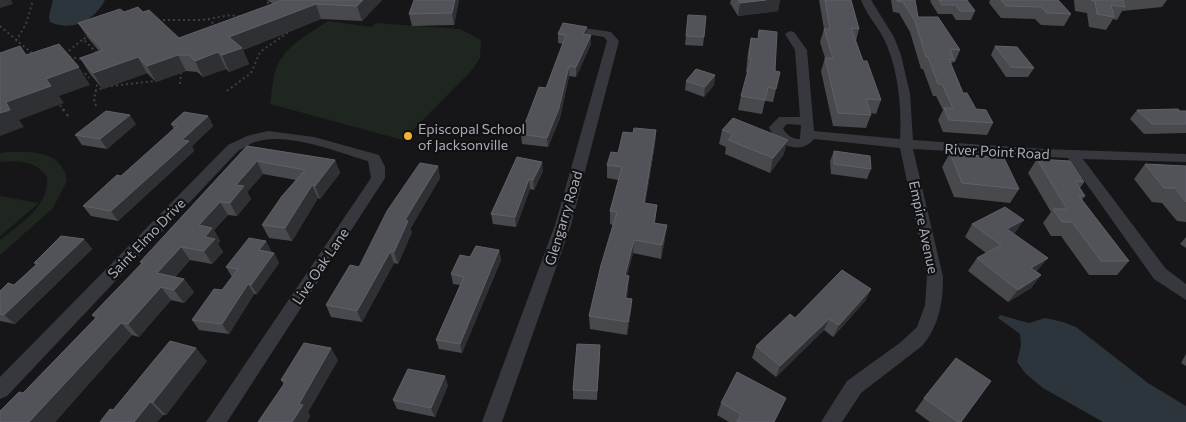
<svg xmlns="http://www.w3.org/2000/svg" width="1186" height="422" font-family="Commissioner,sans-serif">
<style>
.green{fill:#1e261f}
.water{fill:#2c353c}
.lines{fill:none;stroke-linecap:round;stroke-linejoin:round}
.path-far1{stroke:#3d3f44;stroke-width:2;stroke-dasharray:2 3;stroke-linecap:butt}
.path{stroke:#3d3f44;stroke-width:2.5;stroke-dasharray:2.5 4;stroke-linecap:butt}
.minor{fill:#37383d;fill-rule:evenodd}
.wall{fill:#47494d}
.shaded-wall{fill:#2f3033}
.building{fill:#525359;stroke:#5f6168}
.poi-dot{fill:#f2b134;stroke:#111113;stroke-width:2}
.labels{text-anchor:middle;dominant-baseline:central;stroke-width:4.5;stroke-linejoin:round;paint-order:stroke}
.poi-label{font-size:14px;fill:#a8adb8;stroke:#111113;text-anchor:start}
.street-label{font-size:14px;fill:#a8adb8;stroke:#111113}
</style>
<rect width="100%" height="100%" fill="#161618"/>
<g class="green">
<path d="M328,21L372,27L376,23L460,29L481,40L480,58L472,70L403,140L270,104C272,93 272,79 276,69C284,46 309,34 328,21Z"/>
<path d="M8,152C32,151 63,151 67,181L53,208L0,255V240C20,224 50,206 47,177C37,161 18,160 0,162V153Z"/>
<path d="M0,196L39,203L0,236Z"/>
</g>
<g class="water">
<path d="M53,0H105C94,21 72,32 50,22L49,16Z"/>
<path d="M1000,315L1029,323L1045,318L1063,322L1076,327L1148,383L1186,406V422H1103L1043,388L1026,374L1017,362L1021,345L1020,334L998,318Z"/>
</g>
<g class="lines">
<g class="path-far1">
<path d="M267,3L275,0"/>
<path d="M208,19L216,26"/>
<path d="M158,20H202L231,15L241,17"/>
<path d="M0,26L33,54"/>
<path d="M90,36L83,39L97,53"/>
<path d="M16,41L26,24L33,0"/>
<path d="M65,54L83,39"/>
<path d="M69,57L83,59"/>
<path d="M85,73L89,78"/>
<path d="M180,84L181,73"/>
<path d="M111,86L155,81"/>
<path d="M95,91L102,88"/>
<path d="M227,91L251,73L260,52L293,29"/>
<path d="M60,105L64,111"/>
<path d="M96,106L94,99L98,81"/>
</g>
<path class="path" d="M63,109L68,116"/>
<g class="minor">
<path d="M861,0H871L894,37L901,55L910,94L913,140L1044,149L1186,154V162L1083,159L1166,269L1186,284V300L1154,279L1068,158L913,149L943,277C943,303 939,326 922,346L861,393L842,422H821L847,381L901,342L917,327L925,305L927,277L900,148L814,139C801,156 775,145 769,127L779,117H800L795,50L785,34L790,31L794,32L807,50L814,131L900,139C902,107 898,66 883,37C876,24 866,14 861,0ZM787,124L801,125L800,139C794,140 785,134 783,128Z"/>
<path d="M584,28L611,32L619,41L571,225L502,422H482L555,225L607,41L604,37L580,33L579,31Z"/>
<path d="M268,131L314,137L379,155L385,167V178L227,422H206L371,178L368,161C337,152 287,131 255,142C249,144 244,148 238,151L7,396L0,399V377L228,145L247,136Z"/>
</g>
</g>
<g class="wall">
<path d="M267,0H382L362,21L321,19L243,50L249,64L229,72L226,69L203,77L197,72L186,71L156,82L147,73L103,89L90,74L80,58L99,51L88,38L78,23L124,12H143L179,38L273,4Z"/>
<path d="M459,0L454,25L412,26L409,14Z"/>
<path d="M731,0H780L778,11L738,16L730,3Z"/>
<path d="M819,0H851L859,29L856,41L863,61L881,100L876,114L871,113V115L866,128L833,126L821,71L825,58L820,42L824,29Z"/>
<path d="M891,0H915L918,17L960,50L955,62H953L951,64L963,93L976,109L993,123L987,135L943,132L938,120L943,110L936,96H933L923,69H921L910,32L899,13L893,12Z"/>
<path d="M931,0H967L975,11L971,20H956L952,14H938L930,1Z"/>
<path d="M990,0H1058L1071,14L1064,26L1041,25L1035,19L1001,18L989,3Z"/>
<path d="M1074,0H1167L1162,7L1122,11L1117,20L1113,19L1106,30L1089,27L1087,13L1075,11Z"/>
<path d="M688,15L704,37L703,46L685,45Z"/>
<path d="M759,30L775,71L776,89L773,102L765,101L762,114L738,110L741,96L748,73L746,72L748,52L751,38L758,39Z"/>
<path d="M558,34L587,35L591,44L576,77L569,76L560,118L548,147L522,144L521,134L546,88L563,44L558,43Z"/>
<path d="M995,46L1034,68L1028,77H1006L991,55Z"/>
<path d="M715,75L714,85L704,97L685,90L686,81Z"/>
<path d="M1137,110L1186,111V133L1144,134L1130,119Z"/>
<path d="M208,116L213,126L192,146L194,151L118,221L91,216L83,206L121,176L174,129L171,124Z"/>
<path d="M136,124L107,149L82,145L75,135Z"/>
<path d="M656,130L655,144L645,204L657,205L655,223L665,239L661,259L633,253L627,275L628,289L627,298L632,299L631,312L627,335L590,329L589,316L613,225L610,224V211L618,180L607,178V165L633,133Z"/>
<path d="M722,130L784,154L770,173L725,154L726,147L719,144Z"/>
<path d="M247,146L335,160L340,173L320,199L318,198L292,241L269,238L262,225L296,180L263,174L247,192L251,199L237,216L228,215L214,230L220,241L218,244L223,252L212,264L190,260L175,277L184,279L194,292L184,303L171,300L139,337L132,335L55,422H0L23,393L95,318L92,315L142,264L140,262Z"/>
<path d="M834,151L871,169L867,179L831,174L830,161Z"/>
<path d="M950,153L1019,189L1010,203L954,197L942,167Z"/>
<path d="M517,157L543,171L534,190L530,189L516,227L493,224L491,214Z"/>
<path d="M1037,159L1084,182L1080,188L1085,196L1082,200L1129,261L1117,275H1089L1061,236H1051L1043,223L1051,212L1028,173Z"/>
<path d="M1145,164L1186,166V222L1177,221L1162,203L1152,202L1134,179Z"/>
<path d="M438,166L440,178L410,229L412,232L398,264L394,263L362,322L331,317L326,305L359,267Z"/>
<path d="M972,224L1015,233L1014,234L1048,258L1036,271L1041,275L1031,288L1008,302L968,271L977,258L986,253L965,237Z"/>
<path d="M1186,237V248L1180,244Z"/>
<path d="M84,239L92,249L15,324L0,321V291L14,285L36,265L34,263Z"/>
<path d="M266,241L271,251L270,252L274,253L279,263L257,294H254L229,334L199,330L192,320L222,290L232,277L226,267Z"/>
<path d="M499,250L501,260L462,353L439,349L436,340L460,285L453,284L451,274L470,257Z"/>
<path d="M871,289L865,301L833,337L824,330L776,377L752,358L756,346L795,318Z"/>
<path d="M600,354L597,400L573,399V390Z"/>
<path d="M1186,354V366L1181,363Z"/>
<path d="M338,360L308,412L310,416L307,422H258L284,385L281,380Z"/>
<path d="M207,361L166,415H163L157,422H100L113,410Z"/>
<path d="M448,385L435,417L397,409L393,400Z"/>
<path d="M924,398L961,422H930L915,411Z"/>
<path d="M721,403L775,422H729L717,415Z"/>
</g>
<g class="shaded-wall">
<path d="M0,0H11L13,4L0,8Z"/>
<path d="M363,0H382L362,21L357,6Z"/>
<path d="M455,0H459L454,25L452,13Z"/>
<path d="M766,0H780L778,11L738,16L740,3Z"/>
<path d="M316,4L321,19L243,50L249,64L229,72L222,55L229,37Z"/>
<path d="M587,27V36L583,34Z"/>
<path d="M591,35V44L576,77V67Z"/>
<path d="M218,52L226,69L203,77L195,61Z"/>
<path d="M178,55L186,71L156,82L147,66Z"/>
<path d="M138,57L147,73L103,89L93,73Z"/>
<path d="M569,66V76L560,118L548,147L547,138Z"/>
<path d="M79,67L90,85L59,96L64,103L19,120L24,127L0,136V113L6,102L46,79Z"/>
<path d="M715,75L714,85L704,97L705,87Z"/>
<path d="M130,115L136,124L107,149L100,139Z"/>
<path d="M208,116L213,126L192,146L194,151L118,221L111,211L182,140Z"/>
<path d="M656,130L655,144L643,217L644,203Z"/>
<path d="M788,140L784,154L770,173L773,158Z"/>
<path d="M335,160L340,173L320,199L315,186Z"/>
<path d="M257,161L263,174L247,192L251,199L237,216L230,203L236,185Z"/>
<path d="M542,162L543,171L534,190L533,180Z"/>
<path d="M438,166L440,178L410,229L412,232L398,264L394,252L405,220Z"/>
<path d="M529,179L530,189L516,227L515,217Z"/>
<path d="M312,185L318,198L292,241L285,228Z"/>
<path d="M220,202L228,215L214,230L220,241L218,244L223,252L212,264L204,251L199,225Z"/>
<path d="M1024,220L1015,233L999,242L1007,229Z"/>
<path d="M667,225L665,239L661,259L662,245Z"/>
<path d="M84,239L92,249L15,324L4,315Z"/>
<path d="M634,240L633,253L624,288L625,275Z"/>
<path d="M266,241L271,251L264,260L259,250Z"/>
<path d="M181,247L190,260L167,285L157,273Z"/>
<path d="M499,250L501,260L462,353L460,344Z"/>
<path d="M390,252L394,263L362,322L357,311Z"/>
<path d="M274,253L279,263L257,294L251,285Z"/>
<path d="M1048,258L1038,270L1021,280L1031,268Z"/>
<path d="M1041,275L1031,288L1008,302L1018,290Z"/>
<path d="M629,276L628,289L624,311L625,298Z"/>
<path d="M184,279L194,292L184,303L174,290Z"/>
<path d="M248,284L254,294L229,334L222,324Z"/>
<path d="M161,287L171,300L139,337L128,324Z"/>
<path d="M871,289L865,301L833,337L839,325Z"/>
<path d="M632,299L631,312L627,335L628,322Z"/>
<path d="M829,319L824,330L776,377L780,366Z"/>
<path d="M121,323L132,335L55,422H29Z"/>
<path d="M196,348L207,361L166,415L153,402Z"/>
<path d="M331,348L338,360L308,412L310,416L307,422H292L299,404Z"/>
<path d="M445,376L448,385L435,417L431,408Z"/>
<path d="M150,402L163,415L157,422H134Z"/>
</g>
<g class="building">
<path d="M283,0H363L357,6L316,4L229,37L242,48L222,55L218,52L195,61L189,55H178L147,66L138,57L93,73L80,58L103,50L78,23L120,9L124,12L138,7L143,12L149,10L179,38Z"/>
<path d="M414,0H455L452,13L409,14Z"/>
<path d="M738,0H766L740,3Z"/>
<path d="M825,0H851L859,29L851,28L863,61H867L881,100L866,99L871,115L838,113L825,58H833L824,29H830Z"/>
<path d="M897,0H915L918,17H938L960,50L950,49L954,60L949,59L963,93H967L976,109L986,110L993,123L949,120L944,108H953L942,84H938L928,57H926L915,21L903,2L897,1Z"/>
<path d="M939,0H967L975,11H960L956,5H942Z"/>
<path d="M1001,0H1058L1071,14L1047,13L1041,7L1006,6Z"/>
<path d="M1091,0H1123L1125,7L1111,5L1114,17L1097,14L1095,1Z"/>
<path d="M688,15L706,16L704,37L686,36Z"/>
<path d="M563,23L587,27L583,34L591,35L576,67L569,66L559,108L547,138L521,134L539,87L546,88L566,35L558,34Z"/>
<path d="M759,30L777,32L775,71L780,72L776,89L768,87L765,100L741,96L751,59H749L751,38L758,39Z"/>
<path d="M59,44L79,67L46,79L51,86L6,102L10,110L0,113V53L20,46L26,55Z"/>
<path d="M995,46L1017,47L1034,68L1011,67Z"/>
<path d="M696,69L715,75L705,87L686,81Z"/>
<path d="M1178,109L1180,111H1186V124H1152L1137,110Z"/>
<path d="M106,111L130,115L100,139L75,135Z"/>
<path d="M184,112L208,116L182,140L189,141L111,211L83,206L117,175L121,176L178,125L171,124Z"/>
<path d="M733,118L788,140L773,158L728,140L733,134L722,130Z"/>
<path d="M634,128L656,130L644,203L657,205L654,223L667,225L662,245L634,240L625,275L629,276L625,298L632,299L628,322L589,316L601,265L617,212L610,211L622,167L607,165L611,152L618,153L623,132L633,133Z"/>
<path d="M247,146L335,160L315,186L312,185L285,228L262,225L282,196L305,170L257,161L236,185L244,186L230,203L220,202L199,225L212,228L205,237L215,239L204,251L181,247L157,273L184,279L174,290L161,287L128,324L121,323L29,422H0V411L19,392L23,393L97,317L92,315L143,262H140Z"/>
<path d="M834,151L870,156L871,169L834,164Z"/>
<path d="M950,153L1004,158L1019,189L962,183Z"/>
<path d="M517,157L542,162L533,180L529,179L515,217L491,214Z"/>
<path d="M1037,159L1070,161L1084,182L1075,181L1085,196H1079L1129,261H1101L1072,222H1062L1053,209H1067Z"/>
<path d="M420,163L438,166L405,220L408,221L394,252H390L357,311L326,305L350,265L359,267L387,211Z"/>
<path d="M1145,164L1186,166V202L1175,188H1164Z"/>
<path d="M1005,207L1024,220L1007,229L1048,258L1031,268L1041,275L1018,290L977,258L1001,245L972,224Z"/>
<path d="M61,236L84,239L4,315L0,314V291L8,283L14,285L38,263H34Z"/>
<path d="M249,238L266,241L259,250L274,253L251,285L248,284L222,324L192,320L214,289L222,290L238,269L226,267Z"/>
<path d="M476,246L499,250L460,344L436,340L464,277L451,274L460,255L470,257Z"/>
<path d="M842,270L871,289L839,325L829,319L780,366L756,346L790,314L795,318Z"/>
<path d="M170,341L196,348L153,402H150L134,422H100L110,409L113,410Z"/>
<path d="M304,343L331,348L299,404L303,405L292,422H258L286,381L281,380Z"/>
<path d="M577,344L600,345L597,391L573,390Z"/>
<path d="M956,358L991,381L961,422H958L924,398Z"/>
<path d="M408,369L445,376L431,408L393,400Z"/>
<path d="M737,372L786,398L774,422H737L741,414L721,403Z"/>
</g>
<circle class="poi-dot" cx="408" cy="136" r="5"/>
<g class="labels">
<g class="poi-label">
<text x="418" y="128">Episcopal School<tspan x="418" dy="16">of Jacksonville</tspan></text>
</g>
<g class="street-label">
<text transform="translate(997 151) rotate(3)">River Point Road</text>
<text transform="translate(563 218) rotate(-73)">Glengarry Road</text>
<text transform="translate(924 227) rotate(78)">Empire Avenue</text>
<text transform="translate(146 238) rotate(-46)">Saint Elmo Drive</text>
<text transform="translate(320 266) rotate(-56)">Live Oak Lane</text>
</g>
</g>
</svg>
